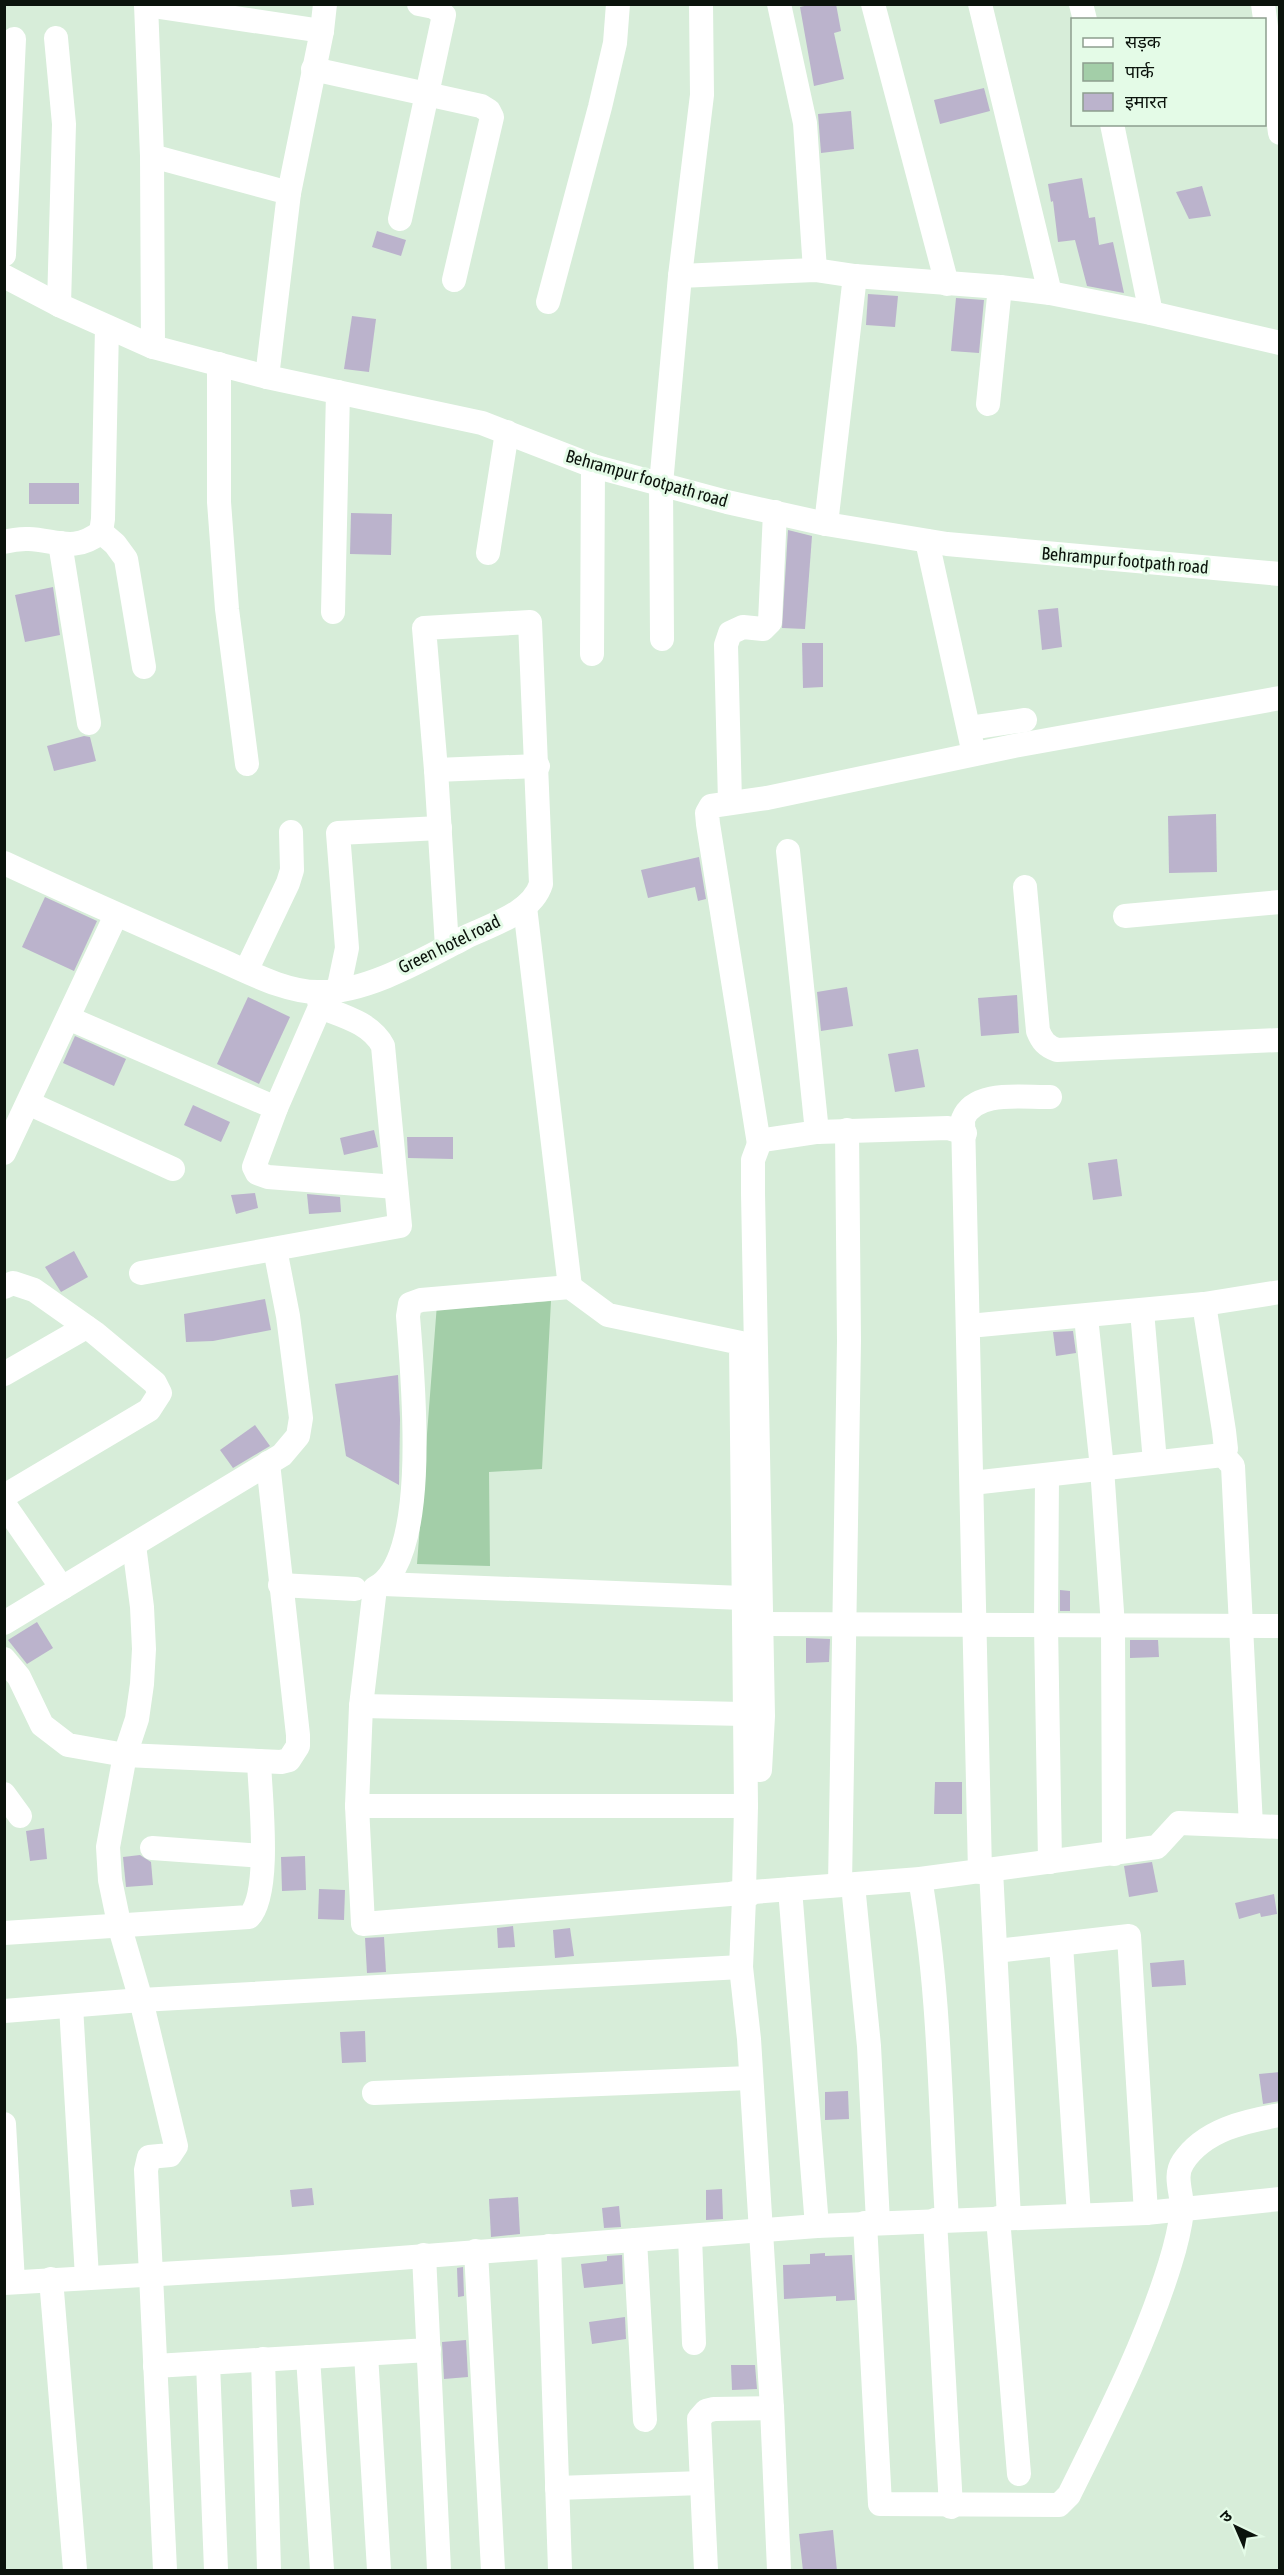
<svg xmlns="http://www.w3.org/2000/svg" width="1284" height="2575" font-family="'Asap Condensed','Noto Sans Devanagari',sans-serif">
<style>
.green{fill:#a3cea8}
.building{fill:#bbb3cc}
.lines{fill:none;stroke-linecap:round;stroke-linejoin:round}
.minor{stroke:#fff;stroke-width:24}
.labels{text-anchor:middle;dominant-baseline:central;stroke-width:6;stroke-linejoin:round;paint-order:stroke}
.street-label{font-size:18px;fill:#0b130c;stroke:#e4fbe7}
</style>
<rect width="100%" height="100%" fill="#d7edd9"/>
<path class="green" d="M551,1301L542,1469L489,1472L490,1566L417,1564L437,1304L477,1307Z"/>
<g class="building">
<path d="M813,4H836L841,31L834,33L844,79L814,86L800,7Z"/>
<path d="M984,88L990,111L940,124L934,100Z"/>
<path d="M851,111L854,149L821,153L818,114Z"/>
<path d="M1082,178L1089,218L1095,217L1099,245L1113,242L1124,293L1087,286L1075,240L1058,242L1053,201L1051,202L1048,184Z"/>
<path d="M1202,186L1211,216L1189,219L1176,192Z"/>
<path d="M377,231L406,240L401,256L372,247Z"/>
<path d="M868,294L898,296L895,327L866,325Z"/>
<path d="M956,298L984,300L979,353L951,351Z"/>
<path d="M352,316L376,319L369,372L344,369Z"/>
<rect x="29" y="483" width="50" height="21"/>
<path d="M351,513L392,514L391,555L350,554Z"/>
<path d="M788,530L812,536L805,629L782,628Z"/>
<path d="M53,587L60,635L25,642L15,595Z"/>
<path d="M1058,608L1062,647L1042,650L1038,610Z"/>
<path d="M802,643H823V687L803,688Z"/>
<path d="M84,736L90,737L96,761L54,771L47,746Z"/>
<path d="M1216,814L1217,872L1169,873L1168,816Z"/>
<path d="M699,857L706,899L698,901L695,887L648,898L641,870Z"/>
<path d="M45,897L97,921L74,971L22,947Z"/>
<path d="M847,987L853,1026L821,1031L817,992Z"/>
<path d="M1017,995L1019,1033L981,1036L978,998Z"/>
<path d="M248,997L290,1017L259,1084L217,1064Z"/>
<path d="M75,1036L126,1059L114,1086L63,1063Z"/>
<path d="M918,1049L925,1087L895,1092L888,1054Z"/>
<path d="M193,1105L230,1122L221,1142L184,1125Z"/>
<path d="M374,1130L378,1147L344,1155L340,1138Z"/>
<path d="M407,1137H453V1159L408,1158Z"/>
<path d="M1117,1159L1122,1196L1093,1200L1088,1163Z"/>
<path d="M255,1193L258,1208L236,1214L231,1195Z"/>
<path d="M307,1194L340,1197L341,1212L309,1214Z"/>
<path d="M74,1251L88,1277L61,1292L45,1267Z"/>
<path d="M265,1299L271,1330L213,1341L186,1342L184,1314Z"/>
<path d="M1073,1331L1076,1353L1056,1356L1053,1332Z"/>
<path d="M398,1375L400,1419L399,1485L346,1456L335,1384Z"/>
<path d="M255,1425L270,1446L233,1468L220,1450Z"/>
<path d="M1060,1590L1070,1591V1611H1060Z"/>
<path d="M37,1622L53,1648L27,1664L8,1640Z"/>
<path d="M806,1638L830,1639L829,1662L806,1663Z"/>
<path d="M1130,1640H1158L1159,1657L1130,1658Z"/>
<path d="M935,1782H962V1814H934Z"/>
<path d="M44,1828L47,1859L30,1861L26,1831Z"/>
<path d="M140,1855L151,1862L153,1885L126,1887L123,1857Z"/>
<path d="M305,1856L306,1890L282,1891L281,1857Z"/>
<path d="M1152,1862L1158,1892L1129,1897L1124,1866Z"/>
<path d="M319,1889L345,1890L344,1920L318,1919Z"/>
<path d="M1274,1894L1277,1914L1261,1917L1260,1913L1239,1919L1235,1903Z"/>
<path d="M513,1926L515,1947L498,1948L497,1928Z"/>
<path d="M570,1928L574,1956L555,1958L553,1930Z"/>
<path d="M384,1937L386,1972L367,1973L365,1938Z"/>
<path d="M1184,1960L1186,1985L1152,1987L1150,1963Z"/>
<path d="M365,2031L366,2062L342,2063L340,2032Z"/>
<path d="M1280,2072V2101L1263,2104L1259,2074Z"/>
<path d="M848,2091L849,2119L825,2120V2092Z"/>
<path d="M312,2188L314,2205L292,2207L290,2190Z"/>
<path d="M722,2189L723,2219L706,2220V2190Z"/>
<path d="M518,2197L520,2234L491,2237L489,2199Z"/>
<path d="M619,2206L621,2227L604,2228L602,2208Z"/>
<path d="M825,2253V2256L852,2255L855,2300L836,2301V2296L784,2299L783,2265L810,2264V2254Z"/>
<path d="M622,2255L623,2284L584,2288L581,2264L607,2261V2256Z"/>
<path d="M463,2267L464,2296L458,2297L457,2268Z"/>
<path d="M625,2317L626,2339L592,2344L589,2322Z"/>
<path d="M466,2340L468,2377L444,2379L442,2342Z"/>
<path d="M731,2365H755L757,2389L732,2390Z"/>
<path d="M833,2530L837,2571H803L799,2534Z"/>
</g>
<g class="lines">
<g class="minor">
<path d="M146,4L152,156L153,347"/>
<path d="M779,4L805,123L815,270"/>
<path d="M873,4L947,284"/>
<path d="M980,4L1050,293"/>
<path d="M1081,4L1085,20"/>
<path d="M1263,4L1280,133"/>
<path d="M146,5L322,31"/>
<path d="M56,38L64,124L59,305"/>
<path d="M313,69L481,106L489,111L492,117L454,280"/>
<path d="M1112,124L1151,313"/>
<path d="M152,156L289,193"/>
<path d="M400,219L444,15L434,7L419,4"/>
<path d="M4,255L14,39"/>
<path d="M4,276L59,305L153,347L267,377L482,423L593,466L727,502L826,524L947,544L1280,574"/>
<path d="M680,276L815,270L855,276L1000,287L1050,293L1151,313L1280,343"/>
<path d="M548,302L600,107L615,43L618,4"/>
<path d="M219,364V502L227,609L247,764"/>
<path d="M267,377L289,193L322,31L325,4"/>
<path d="M988,404L1000,287"/>
<path d="M826,524L855,276"/>
<path d="M101,532L115,544L126,559L144,667"/>
<path d="M927,541L974,754"/>
<path d="M4,542C46,530 67,559 101,532L103,519L107,327"/>
<path d="M60,543L89,723"/>
<path d="M488,553L507,432"/>
<path d="M333,612L338,392"/>
<path d="M662,639L661,484L680,276L702,95L701,4"/>
<path d="M592,654L593,466"/>
<path d="M969,728L1025,720"/>
<path d="M436,770L538,766"/>
<path d="M730,802L726,645L730,633L743,627L763,629L770,622L775,512"/>
<path d="M788,851L817,1132"/>
<path d="M4,863C75,896 145,927 216,958C247,971 284,992 318,992C366,993 424,959 466,937C491,925 532,913 541,884L530,622L424,628L436,770L447,947"/>
<path d="M1025,887L1038,1031C1042,1041 1046,1046 1057,1050L1280,1040"/>
<path d="M525,907L570,1287"/>
<path d="M1125,916L1280,902"/>
<path d="M246,971L288,883L292,870L291,832"/>
<path d="M338,991L347,948L338,833L440,828"/>
<path d="M318,993L320,1007L276,1108L254,1167L257,1173L268,1177L396,1187"/>
<path d="M68,1018L276,1108"/>
<path d="M28,1103L173,1169"/>
<path d="M759,1144L708,824L707,813L711,806L767,798L1014,746L1280,698"/>
<path d="M4,1153L116,915"/>
<path d="M141,1273L400,1226L383,1046C371,1023 343,1016 320,1007"/>
<path d="M4,1287L13,1283L34,1290L95,1333L155,1383L160,1393L149,1410L4,1496"/>
<path d="M570,1287L608,1315L741,1343L746,1806L744,1891L730,1894L363,1924L357,1806L361,1706L375,1588C432,1560 412,1371 408,1316L410,1304L421,1300Z"/>
<path d="M1204,1304L1224,1431L1226,1449L1223,1455"/>
<path d="M1142,1311L1155,1462"/>
<path d="M1086,1317L1102,1468L1113,1626L1114,1854"/>
<path d="M969,1326L1204,1304L1280,1292"/>
<path d="M4,1374L86,1327"/>
<path d="M1047,1475L1046,1625L1050,1862"/>
<path d="M972,1483L1223,1455L1233,1466L1251,1826"/>
<path d="M4,1504L62,1588"/>
<path d="M134,1545L142,1607L144,1649L142,1684L137,1719L125,1755L108,1847L110,1880L120,1928L141,2000L176,2146L170,2155L149,2157L146,2170L165,2570"/>
<path d="M383,1584L743,1598"/>
<path d="M280,1585L355,1589"/>
<path d="M4,1623L282,1455L298,1436L301,1418L288,1316L275,1249"/>
<path d="M762,1624L1280,1626"/>
<path d="M4,1659L19,1677L42,1725L68,1745L125,1755L281,1762L289,1760L298,1746V1735L268,1463"/>
<path d="M361,1706L744,1714"/>
<path d="M760,1770L763,1716L753,1193V1160L759,1144L764,1140L817,1132L948,1128L965,1133"/>
<path d="M4,1794L20,1816"/>
<path d="M357,1806H746"/>
<path d="M152,1848L262,1856"/>
<path d="M991,1870L1009,2218"/>
<path d="M980,1872L963,1119C975,1089 1024,1098 1050,1097"/>
<path d="M920,1879C940,1991 940,2106 947,2220"/>
<path d="M840,1885L849,1341L847,1130"/>
<path d="M853,1885L869,2046L878,2222"/>
<path d="M790,1889L817,2226"/>
<path d="M4,1933L249,1917C272,1893 260,1795 259,1761"/>
<path d="M1061,1945L1079,2215"/>
<path d="M996,1951L1129,1936L1146,2213"/>
<path d="M71,2006L87,2277"/>
<path d="M4,2011L141,2000L741,1967"/>
<path d="M374,2093L750,2078"/>
<path d="M4,2124L13,2282"/>
<path d="M998,2218L1019,2474"/>
<path d="M935,2220L951,2507"/>
<path d="M865,2223L880,2504L1059,2505L1069,2495C1106,2420 1145,2345 1170,2264C1175,2248 1180,2228 1182,2211C1183,2194 1173,2177 1183,2162C1204,2130 1245,2121 1280,2115"/>
<path d="M690,2236L694,2343"/>
<path d="M635,2240L645,2420"/>
<path d="M549,2246L560,2570"/>
<path d="M476,2251L493,2570"/>
<path d="M424,2255L439,2570"/>
<path d="M51,2279L75,2570"/>
<path d="M4,2283L282,2267L817,2226L1146,2213L1280,2199"/>
<path d="M366,2354L379,2570"/>
<path d="M308,2357L322,2570"/>
<path d="M263,2359L269,2570"/>
<path d="M208,2363L216,2570"/>
<path d="M155,2366L429,2350"/>
<path d="M557,2488L702,2483"/>
<path d="M706,2570L699,2419L706,2411L714,2409L772,2408"/>
<path d="M779,2570L772,2408L749,2039L741,1967L744,1899L753,1892L920,1879L1157,1847L1179,1823L1280,1827"/>
</g>
</g>
<g class="labels">
<g class="street-label">
<text transform="translate(647 478) rotate(16)">Behrampur footpath road</text>
<text transform="translate(1125 560) rotate(5)">Behrampur footpath road</text>
<text transform="translate(449 944) rotate(-26)">Green hotel road</text>
</g>
</g>
<rect width="1284" height="2575" fill="none" stroke="#0b130c" stroke-width="12"/>
<rect x="1071" y="18" width="195" height="108" fill="#e4fbe7" stroke="#8d9e8f" stroke-width="1.5"/>
<rect x="1083" y="38" width="30" height="9" fill="#ffffff" stroke="#8d9e8f" stroke-width="1.5"/>
<text x="1125" y="48" font-size="18" fill="#0b130c">सड़क</text>
<rect x="1083" y="63" width="30" height="18" fill="#a3cea8" stroke="#8d9e8f" stroke-width="1.5"/>
<text x="1125" y="78" font-size="18" fill="#0b130c">पार्क</text>
<rect x="1083" y="93" width="30" height="18" fill="#bbb3cc" stroke="#8d9e8f" stroke-width="1.5"/>
<text x="1125" y="108" font-size="18" fill="#0b130c">इमारत</text>
<g transform="translate(1236 2527) rotate(316)" stroke="#e4fbe7" stroke-width="4.5" paint-order="stroke">
<path d="M0-4.5L10 22L0 15L-10 22Z" fill="#0b130c"/>
<text y="-9" font-size="16" font-weight="bold" text-anchor="middle" fill="#0b130c">उ</text>
</g>
</svg>
